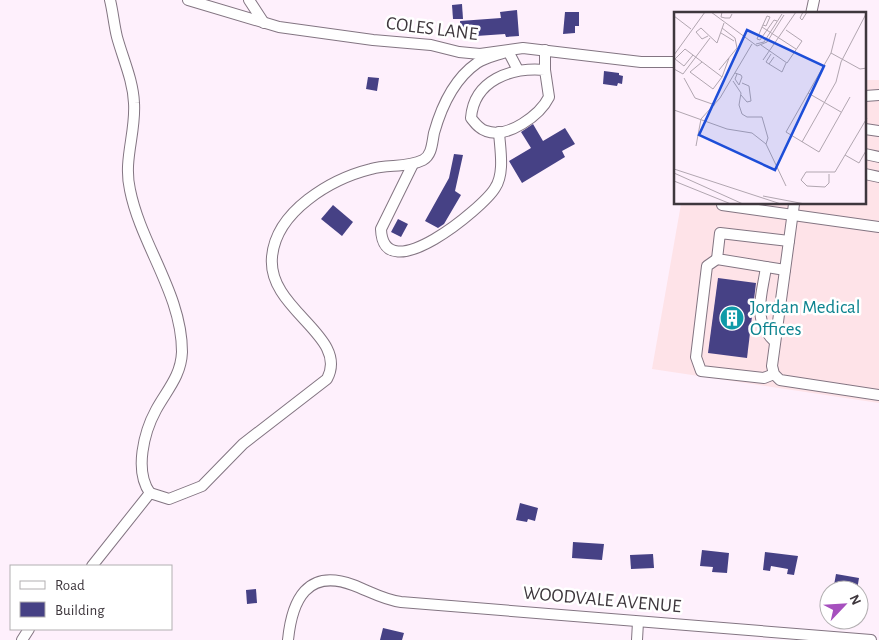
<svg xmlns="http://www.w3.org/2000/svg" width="879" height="640" font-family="'Alegreya Sans',sans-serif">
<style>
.medical{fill:#fee3e8}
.building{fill:#464185}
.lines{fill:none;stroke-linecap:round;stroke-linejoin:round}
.minor-casing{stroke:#837582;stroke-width:12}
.minor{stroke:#fff;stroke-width:10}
.labels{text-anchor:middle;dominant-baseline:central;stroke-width:5;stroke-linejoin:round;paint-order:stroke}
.street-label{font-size:19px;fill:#3e373d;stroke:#fff}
.culture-label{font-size:19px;fill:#0d838f;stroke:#fff;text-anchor:start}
.inset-road{fill:none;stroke:#b1a6b0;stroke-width:1}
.view{fill:#1d4ed8;fill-opacity:0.15;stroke:#1d4ed8;stroke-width:2.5}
.inset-edge{fill:none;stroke:#3e373d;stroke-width:2.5}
</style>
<rect width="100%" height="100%" fill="#fef0fc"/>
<path class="medical" d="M865,80H879V403L652,369L681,204H865Z"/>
<g class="building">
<path d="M462,4L463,19H453L452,5Z"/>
<path d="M517,10L519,36L506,37L505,34L462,37L460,21L501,18L500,12Z"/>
<path d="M565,12H579V26H575V33L563,34Z"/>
<path d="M604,71L619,73V75L623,76L622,84L618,83L617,86L603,84Z"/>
<path d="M368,77L379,78L377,91L366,89Z"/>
<path d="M533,124L543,141L565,128L575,144L562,151L565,157L522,183L509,161L531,148L521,132Z"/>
<path d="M454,154L463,155L455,191L461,195L444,224L438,228L425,221L449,178Z"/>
<path d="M333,205L353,222L342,236L321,219Z"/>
<path d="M398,219L408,224L401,237L391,232Z"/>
<path d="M718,278L756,283L747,358L708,353Z"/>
<path d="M520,503L538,508L535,521L528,519L527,522L516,520Z"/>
<path d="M573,542L604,544L602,560L572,558Z"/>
<path d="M702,550L729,553L727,573L712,572L713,567L700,566Z"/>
<path d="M765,552L798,556L794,575L787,574L788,569L771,566L770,571L763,570Z"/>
<path d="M653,554L654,568L631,569L630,555Z"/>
<path d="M836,574L859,578L857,590L841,589V586L834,585Z"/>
<path d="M256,589L257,603L247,604L246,590Z"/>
<path d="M383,628L404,633L402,640H380Z"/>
</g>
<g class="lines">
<defs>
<g id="minor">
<path d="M188,0L279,27L373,40L431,45L459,52L480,54L523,48L641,62H675"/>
<path d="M249,0L264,23"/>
<path d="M811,14L814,0"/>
<path d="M508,51L518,70"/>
<path d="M545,70C511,67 474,80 471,118C475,123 479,129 486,131C508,139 540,115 549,97L545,70V50"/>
<path d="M865,96L879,95"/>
<path d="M865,129L879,131"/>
<path d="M865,154L879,157"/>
<path d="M413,164L381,229C383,291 483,208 495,188C505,173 500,149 499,132"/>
<path d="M865,174L879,177"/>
<path d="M794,204L772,366L774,374L780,380L879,395"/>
<path d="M722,205L879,227"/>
<path d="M717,259L707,266L696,357L701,371L764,378L774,374"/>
<path d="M766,267C762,296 751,319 775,342"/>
<path d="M785,270L717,259L720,233L789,241"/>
<path d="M150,493L169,499L202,486L243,444L327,379C350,336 267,310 272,257C276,211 331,179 371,169C387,164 408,168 423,160C432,155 432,143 434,133C441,108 454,79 477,63C486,57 498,55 508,51"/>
<path d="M92,566L150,493C134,471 144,432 156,410C167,390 181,376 182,352C182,294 141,245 130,190C123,160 136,133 134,103C133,80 123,59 117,37C114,25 113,12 110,0"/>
<path d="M22,640L29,629"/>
<path d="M288,640C292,600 307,568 353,585C369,591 384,600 401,602L871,640"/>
<path d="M637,640L638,622"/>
</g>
</defs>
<use href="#minor" class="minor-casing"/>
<use href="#minor" class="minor"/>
</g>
<defs>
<symbol id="building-disc" viewBox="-11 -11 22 22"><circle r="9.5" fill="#0f9aa8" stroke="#fff"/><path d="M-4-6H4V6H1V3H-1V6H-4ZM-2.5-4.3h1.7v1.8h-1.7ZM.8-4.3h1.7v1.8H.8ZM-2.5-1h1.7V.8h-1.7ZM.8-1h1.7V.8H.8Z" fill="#fff"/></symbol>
</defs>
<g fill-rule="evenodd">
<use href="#building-disc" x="718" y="304" width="28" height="28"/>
</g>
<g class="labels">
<g class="street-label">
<text transform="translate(432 29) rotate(7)">COLES LANE</text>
<text transform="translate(602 600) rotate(5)">WOODVALE AVENUE</text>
</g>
<g class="culture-label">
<text x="750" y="307">Jordan Medical<tspan x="750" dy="22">Offices</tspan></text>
</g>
</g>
<g transform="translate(674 12)">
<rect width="192" height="192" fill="#fef0fc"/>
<path class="inset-road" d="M37,0L83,34L93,30L110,3M48,0L47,5L51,6H56L58,2M129,0L126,6L128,8L133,0M0,4L17,17M89,13L92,14L96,5L93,4L88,15L122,37M88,15L83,27L86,28L100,8L103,9M47,21L60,29M162,21L157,41L112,120L145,140L176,85M34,24L28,27L22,20L27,16L43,31L50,11M82,32L90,30L108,2M87,33L113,51L128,29L112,18M157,41L186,57L193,56M97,42L92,50L95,52L100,45M0,43L31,0M19,43L10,54L1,47L11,37L48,65L39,77L16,60L28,50M89,48L122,0M95,52L108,60L112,51M0,57L9,62L36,26M45,58L63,36L61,26L48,16M61,61L67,63L68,65L65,73L61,67L63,62M48,65L55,46M10,66L21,86L41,93M59,69L67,81L65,93L68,102L73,105H88L94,126L92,132M134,81L167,100M67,83L73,90L77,89L75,74L68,71M0,98L53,117L78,121L92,132L112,174M128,130L162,70L167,50L192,2M22,134L27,107L46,86L78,32M171,143L185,151L193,137M0,157L107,192M0,161L69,192M155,162V171L151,175L133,174L127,168L132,160H161L193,106M0,169L57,192M89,184L131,192"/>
<path class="view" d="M73,18L150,54L101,158L25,123Z"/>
<rect width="192" height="192" class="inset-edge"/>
</g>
<rect x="10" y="565" width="162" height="65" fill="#ffffff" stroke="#b2afb1"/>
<rect x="20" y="581" width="25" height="8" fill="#ffffff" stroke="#b2afb1"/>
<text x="55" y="590" font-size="15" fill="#3e373d">Road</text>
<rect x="20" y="602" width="25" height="15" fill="#464185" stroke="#b2afb1"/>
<text x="55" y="615" font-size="15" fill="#3e373d">Building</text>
<g transform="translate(844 605) rotate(65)"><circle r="24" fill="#ffffff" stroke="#b2afb1"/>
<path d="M0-4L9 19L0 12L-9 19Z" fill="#a650be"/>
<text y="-8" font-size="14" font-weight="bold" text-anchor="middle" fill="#3e373d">N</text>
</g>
</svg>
